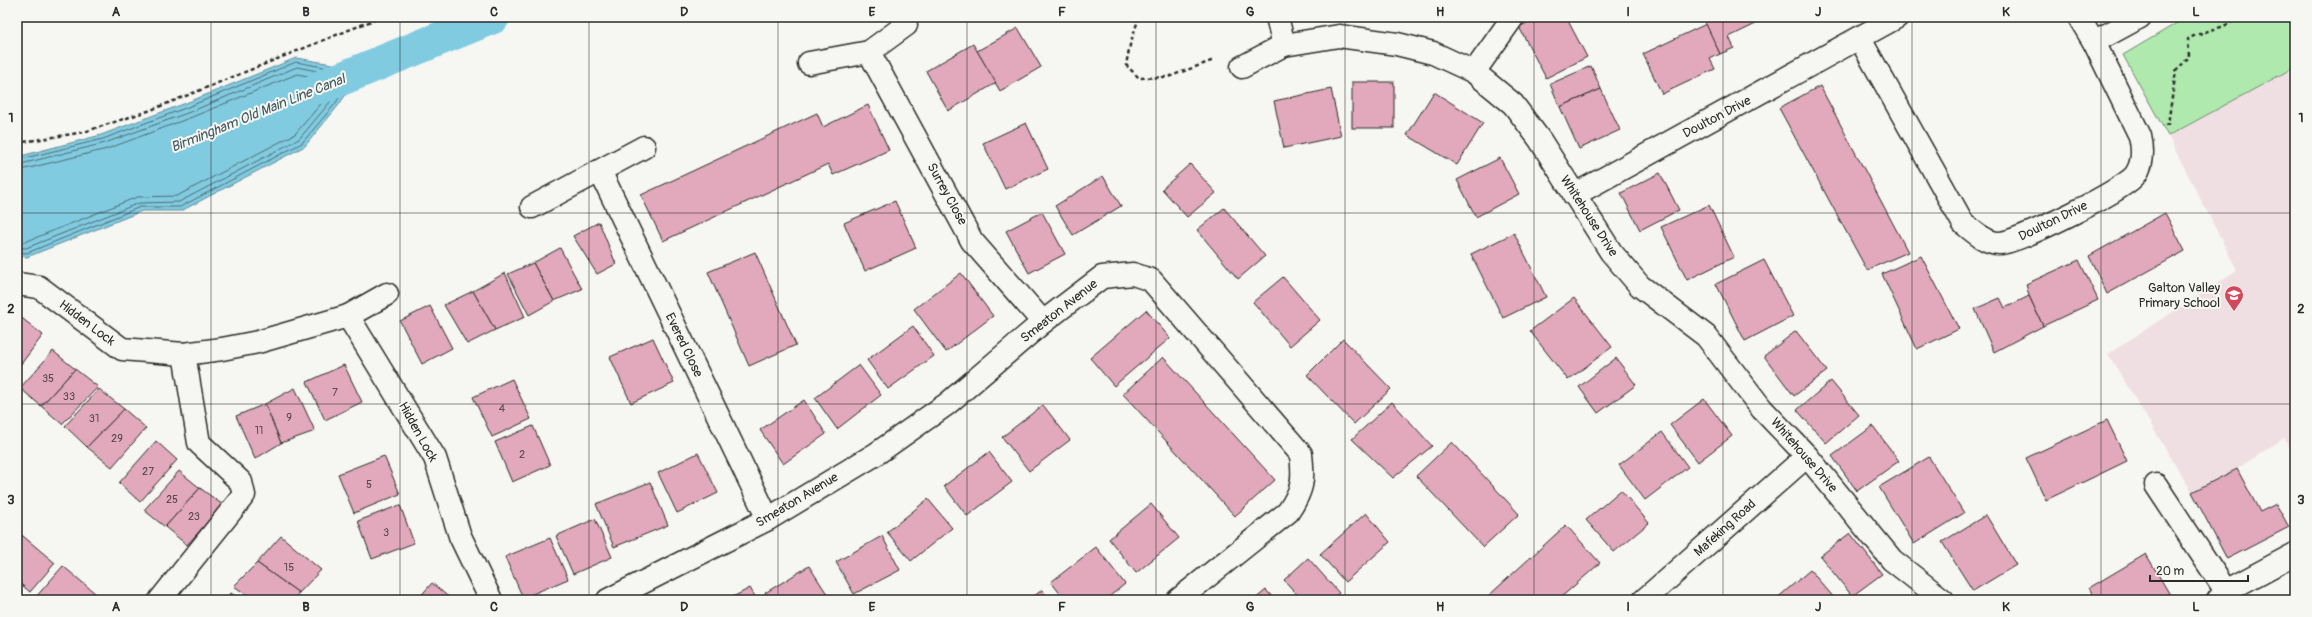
<svg xmlns="http://www.w3.org/2000/svg" width="2312" height="617" font-family="Pangolin,sans-serif">
<style>
.built{fill:#f0dfe2}
.green{fill:#afe9ae;stroke:#6d8a6c}
.water{fill:#81cbe1;stroke:#5f8b98}
.lines{fill:none;stroke-linecap:round;stroke-linejoin:round}
.shore{stroke:#4d6b74;stroke-width:1}
.canal{stroke:#81cbe1;stroke-width:34}
.building{fill:#e1a9bb;stroke:#2b2b2b}
.minor-casing{stroke:#2b2b2b;stroke-width:25}
.path{stroke:#2b2b2b;stroke-width:2.5;stroke-dasharray:4 3;stroke-linecap:butt}
.minor{stroke:#f6f6f2;stroke-width:22}
.grid{fill:none;stroke:#2b2b2b;stroke-width:1;stroke-opacity:0.55}
.labels{text-anchor:middle;dominant-baseline:central;stroke-width:4;stroke-linejoin:round;paint-order:stroke}
.number-label{font-size:11px;fill:#584a4f}
.street-label{font-size:13px;fill:#2b2b2b;stroke:#f6f6f2}
.poi-label{font-size:13px;fill:#2b2b2b;stroke:#f6f6f2;text-anchor:end}
.water-label{font-size:14px;font-style:italic;fill:#455b62;stroke:#f6f6f2}
.neatline{fill:none;stroke:#2b2b2b;stroke-width:1.5}
.grid-label{font-size:13px;text-anchor:middle;font-weight:bold;fill:#2b2b2b}
</style>
<rect width="100%" height="100%" fill="#f6f6f2"/>
<filter id="ink" filterUnits="userSpaceOnUse"><feTurbulence type="fractalNoise" baseFrequency=".025" numOctaves="2"/><feDisplacementMap in="SourceGraphic" scale="8" xChannelSelector="R" yChannelSelector="G"/><feConvolveMatrix kernelMatrix="1 2 1 2 8 2 1 2 1" color-interpolation-filters="sRGB"/></filter>
<g filter="url(#ink)">
<path class="built" d="M2295,67V458L2284,438L2237,469L2192,492L2108,354L2237,270L2168,136Z"/>
<path class="green" d="M2187,17H2295V67L2168,136L2123,55Z"/>
<path class="water" d="M296,58L363,69L338,106L305,146L181,211H142L27,257L17,256V157L101,135L186,103Z"/>
<g class="lines">
<g class="shore">
<path d="M17,160L103,139L188,107L296,62L355,73L335,104L302,143L180,207H140L27,253L17,252"/>
<path d="M17,165L105,143L190,112L297,67L347,77L331,101L299,139L179,202L139,203L26,248L17,247"/>
<path d="M17,171L107,149L192,117L297,74L336,81L326,98L295,134L177,196L137,197L25,242L17,241"/>
</g>
<path class="canal" d="M321,87L493,17"/>
</g>
<g class="building">
<path d="M1538,17H1566L1587,57L1546,78L1519,27Z"/>
<path d="M1702,17H1770L1729,37L1734,48L1720,54Z"/>
<path d="M1706,24L1720,54L1710,59L1715,69L1662,94L1643,54Z"/>
<path d="M1018,28L1041,67L1000,91L977,51Z"/>
<path d="M973,44L996,83L948,111L926,71Z"/>
<path d="M1591,66L1601,89L1560,107L1550,84Z"/>
<rect x="1352" y="82" width="42" height="46"/>
<path d="M1820,86L1908,252L1867,270L1779,108Z"/>
<path d="M1331,89L1341,136L1284,148L1274,101Z"/>
<path d="M1601,89L1620,130L1579,149L1560,107Z"/>
<path d="M1434,92L1483,123L1457,165L1407,135Z"/>
<path d="M868,105L889,150L833,175L828,164L663,241L641,195L817,113L823,127Z"/>
<path d="M1026,123L1048,169L1005,189L983,143Z"/>
<path d="M1500,158L1519,194L1476,217L1457,180Z"/>
<path d="M1190,164L1216,193L1187,217L1162,189Z"/>
<path d="M1660,173L1679,210L1640,230L1621,193Z"/>
<path d="M1103,176L1121,206L1073,235L1055,206Z"/>
<path d="M895,201L916,248L865,271L844,223Z"/>
<path d="M1709,205L1734,257L1687,280L1661,227Z"/>
<path d="M1224,208L1265,256L1238,279L1197,230Z"/>
<path d="M1042,212L1065,254L1029,273L1006,231Z"/>
<path d="M2165,213L2185,251L2107,294L2089,256Z"/>
<path d="M599,222L616,264L597,274L573,236Z"/>
<path d="M1514,233L1546,297L1503,318L1471,254Z"/>
<path d="M560,248L582,289L554,301L533,263Z"/>
<path d="M755,252L796,345L749,366L708,272Z"/>
<path d="M1921,256L1959,329L1917,349L1882,274Z"/>
<path d="M1764,260L1793,316L1745,341L1716,284Z"/>
<path d="M2079,260L2098,300L2043,326L2029,296L2026,284Z"/>
<path d="M533,263L554,301L529,315L508,274Z"/>
<path d="M505,273L525,317L495,330L473,291Z"/>
<path d="M961,273L993,316L946,352L914,309Z"/>
<path d="M1283,277L1320,320L1290,346L1253,302Z"/>
<path d="M473,291L495,330L467,344L444,305Z"/>
<path d="M2029,296L2043,326L1994,352L1975,309L2000,298L2005,308Z"/>
<path d="M1574,298L1612,347L1568,380L1530,331Z"/>
<path d="M430,306L452,348L422,364L400,321Z"/>
<path d="M1146,310L1170,338L1114,386L1090,358Z"/>
<path d="M18,315L43,335L21,364L17,361Z"/>
<path d="M913,326L934,356L888,389L867,360Z"/>
<path d="M1796,331L1827,371L1794,396L1764,356Z"/>
<path d="M653,338L674,383L631,403L610,357Z"/>
<path d="M1343,339L1391,389L1354,424L1307,375Z"/>
<path d="M53,351L75,369L41,406L20,388Z"/>
<path d="M1163,357L1275,480L1235,516L1123,394Z"/>
<path d="M1616,358L1636,385L1598,413L1579,387Z"/>
<path d="M344,365L362,402L325,420L307,382Z"/>
<path d="M859,365L881,395L837,429L815,398Z"/>
<path d="M75,369L98,387L62,424L41,406Z"/>
<path d="M512,379L531,419L492,437L473,397Z"/>
<path d="M1831,381L1859,415L1826,443L1797,410Z"/>
<path d="M295,388L315,431L281,443L265,404Z"/>
<path d="M99,389L124,409L87,447L65,426Z"/>
<path d="M1704,399L1732,436L1698,462L1670,425Z"/>
<path d="M804,400L826,434L783,464L760,430Z"/>
<path d="M1392,402L1432,446L1393,478L1352,439Z"/>
<path d="M265,404L281,443L255,459L236,416Z"/>
<path d="M1043,405L1070,440L1029,471L1002,437Z"/>
<path d="M124,409L146,428L112,467L87,447Z"/>
<path d="M2107,420L2127,461L2046,500L2026,458Z"/>
<path d="M533,426L550,465L512,482L495,442Z"/>
<path d="M1873,426L1899,461L1857,491L1832,456Z"/>
<path d="M1662,432L1688,467L1645,500L1619,465Z"/>
<path d="M156,441L177,460L140,502L119,483Z"/>
<path d="M1452,442L1519,514L1483,547L1416,476Z"/>
<path d="M989,452L1012,482L967,516L944,486Z"/>
<path d="M698,453L718,493L677,513L658,473Z"/>
<path d="M384,456L400,494L354,513L338,474Z"/>
<path d="M1929,457L1964,513L1914,544L1879,487Z"/>
<path d="M2237,469L2260,512L2276,504L2289,527L2227,559L2192,492Z"/>
<path d="M179,471L200,488L165,527L144,510Z"/>
<path d="M650,482L668,525L614,547L596,504Z"/>
<path d="M200,488L223,505L187,545L165,527Z"/>
<path d="M1621,490L1649,523L1614,552L1586,520Z"/>
<path d="M928,499L952,528L911,561L887,532Z"/>
<path d="M1151,504L1179,538L1136,573L1109,539Z"/>
<path d="M400,505L414,543L372,559L358,521Z"/>
<path d="M1366,513L1390,542L1345,582L1320,554Z"/>
<path d="M1986,515L2016,565L1973,591L1942,542Z"/>
<path d="M595,519L612,557L573,574L556,536Z"/>
<path d="M1566,525L1600,563L1558,600H1484Z"/>
<path d="M17,531L55,563L30,592L17,581Z"/>
<path d="M1850,533L1882,574L1852,596L1820,556Z"/>
<path d="M281,536L321,570L299,593L257,563Z"/>
<path d="M882,536L900,570L854,594L836,562Z"/>
<path d="M550,538L568,579L523,598L505,557Z"/>
<path d="M1096,547L1125,584L1105,600H1065L1051,582Z"/>
<path d="M2146,554L2173,600H2096L2089,588Z"/>
<path d="M1308,558L1339,593L1331,600H1302L1284,580Z"/>
<path d="M257,563L299,593L292,600H254L234,586Z"/>
<path d="M63,566L95,593L89,600H38L35,598Z"/>
<path d="M809,566L829,597L825,600H769L765,593Z"/>
<path d="M1810,570L1836,600H1775Z"/>
<path d="M432,583L452,600H417Z"/>
<path d="M750,588L757,600H727Z"/>
<path d="M1042,590L1049,600H1029Z"/>
<path d="M1266,590L1275,600H1254Z"/>
<path d="M231,593L241,600H225Z"/>
</g>
<g class="lines">
<defs>
<g id="minor">
<path d="M1277,17L1284,45"/>
<path d="M1860,39L1963,223C1973,231 1986,244 2000,243C2019,242 2127,189 2136,174C2144,162 2143,149 2140,136L2094,42L2079,17"/>
<path d="M2094,42L2140,17"/>
<path d="M869,52L972,241L1043,322"/>
<path d="M809,63L869,52L906,25"/>
<path d="M1242,67L1284,45L1339,36L1397,44L1433,53L1474,72L1513,104L1540,140L1611,252L1640,286L1706,336L1762,409L1807,456L1892,560L1943,600"/>
<path d="M1474,72L1513,17"/>
<path d="M600,171L768,519"/>
<path d="M1574,195L1897,17"/>
<path d="M532,207L644,147"/>
<path d="M17,284L39,287L122,349L184,354L222,349L258,342L348,316L435,458L460,536L491,600"/>
<path d="M348,316L387,294"/>
<path d="M2156,485L2226,591"/>
<path d="M160,600L244,495L241,482L199,443L184,354"/>
<path d="M608,600L768,519L876,454L947,404L1043,322L1102,277L1133,274L1151,280L1301,454C1304,480 1303,490 1288,512L1178,600"/>
<path d="M1644,600L1807,456"/>
<path d="M2218,600L2226,591L2295,554"/>
</g>
</defs>
<use href="#minor" class="minor-casing"/>
<g class="path">
<path d="M1139,17L1130,45L1126,65L1139,78L1168,77L1214,60"/>
<path d="M2165,125L2168,124L2176,71L2189,57L2188,39C2206,29 2223,30 2239,17"/>
<path d="M17,143L84,132L151,110L381,17"/>
</g>
<use href="#minor" class="minor"/>
</g>
</g>
<path class="grid" d="M211,17V600M400,17V600M589,17V600M778,17V600M967,17V600M1156,17V600M1345,17V600M1534,17V600M1723,17V600M1912,17V600M2101,17V600M17,213H2295M17,404H2295"/>
<defs>
<symbol id="school-pin" viewBox="-11 -11 22 30"><path d="M0 17L-7.5 6A9.5 9.5 0 1 1 7.5 6Z" fill="#d1495b" stroke="#f6f6f2"/><path d="M0-5L7-2L0 1L-7-2ZM-4 1L0 2.5L4 1V4Q0 6-4 4Z" fill="#fff"/></symbol>
</defs>
<g fill-rule="evenodd">
<use href="#school-pin" x="2223" y="284" width="22" height="30"/>
</g>
<g class="labels">
<g class="number-label">
<text x="48" y="378">35</text>
<text x="335" y="392">7</text>
<text x="69" y="396">33</text>
<text x="502" y="408">4</text>
<text x="289" y="417">9</text>
<text x="94" y="418">31</text>
<text x="259" y="430">11</text>
<text x="117" y="438">29</text>
<text x="522" y="454">2</text>
<text x="148" y="471">27</text>
<text x="369" y="484">5</text>
<text x="172" y="499">25</text>
<text x="194" y="516">23</text>
<text x="386" y="532">3</text>
<text x="289" y="567">15</text>
</g>
<g class="street-label">
<text transform="translate(1717 117) rotate(-28)">Doulton Drive</text>
<text transform="translate(947 194) rotate(61)">Surrey Close</text>
<text transform="translate(1589 216) rotate(57)">Whitehouse Drive</text>
<text transform="translate(2053 221) rotate(-26)">Doulton Drive</text>
<text transform="translate(1059 311) rotate(-38)">Smeaton Avenue</text>
<text transform="translate(87 323) rotate(37)">Hidden Lock</text>
<text transform="translate(684 345) rotate(64)">Evered Close</text>
<text transform="translate(418 432) rotate(61)">Hidden Lock</text>
<text transform="translate(1804 455) rotate(49)">Whitehouse Drive</text>
<text transform="translate(797 500) rotate(-31)">Smeaton Avenue</text>
<text transform="translate(1725 528) rotate(-42)">Mafeking Road</text>
</g>
<g class="poi-label">
<text x="2220" y="288">Galton Valley<tspan x="2220" dy="15">Primary School</tspan></text>
</g>
<g class="water-label">
<text transform="translate(258 113) rotate(-22)">Birmingham Old Main Line Canal</text>
</g>
</g>
<rect width="2312" height="617" fill="none" stroke="#f6f6f2" stroke-width="44"/>
<path d="M2150 575v6h98v-6" fill="none" stroke="#2b2b2b" stroke-width="2"/>
<text x="2156" y="575" font-size="12" fill="#2b2b2b" stroke="#f6f6f2" stroke-width="3" paint-order="stroke">20 m</text>
<rect x="22" y="22" width="2268" height="573" class="neatline"/>
<g class="grid-label">
<text x="116" y="16">A</text>
<text x="306" y="16">B</text>
<text x="494" y="16">C</text>
<text x="684" y="16">D</text>
<text x="872" y="16">E</text>
<text x="1062" y="16">F</text>
<text x="1250" y="16">G</text>
<text x="1440" y="16">H</text>
<text x="1628" y="16">I</text>
<text x="1818" y="16">J</text>
<text x="2006" y="16">K</text>
<text x="2196" y="16">L</text>
<text x="11" y="122">1</text>
<text x="2301" y="122">1</text>
<text x="11" y="313">2</text>
<text x="2301" y="313">2</text>
<text x="11" y="504">3</text>
<text x="2301" y="504">3</text>
<text x="116" y="611">A</text>
<text x="306" y="611">B</text>
<text x="494" y="611">C</text>
<text x="684" y="611">D</text>
<text x="872" y="611">E</text>
<text x="1062" y="611">F</text>
<text x="1250" y="611">G</text>
<text x="1440" y="611">H</text>
<text x="1628" y="611">I</text>
<text x="1818" y="611">J</text>
<text x="2006" y="611">K</text>
<text x="2196" y="611">L</text>
</g>
</svg>
